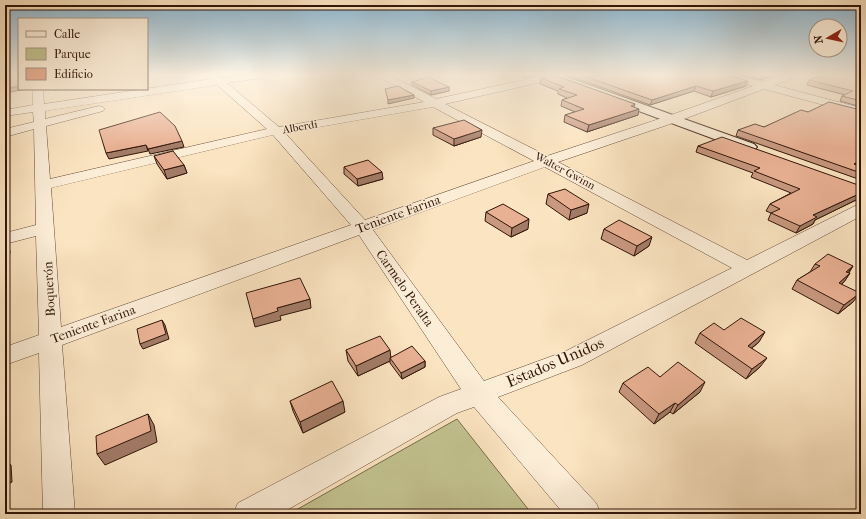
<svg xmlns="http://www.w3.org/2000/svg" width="866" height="519" font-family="'IM FELL French Canon',serif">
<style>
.green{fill:#c3c390;stroke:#7a6c4c}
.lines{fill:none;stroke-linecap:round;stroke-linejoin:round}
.street-casing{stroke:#634936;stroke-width:1}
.secondary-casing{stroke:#301508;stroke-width:2}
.street{fill:#fcedd7;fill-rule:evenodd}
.secondary{fill:#fcedd7;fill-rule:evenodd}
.wall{fill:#c8987f;stroke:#301508}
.shaded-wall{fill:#a37c68;stroke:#301508}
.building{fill:#e9b194;stroke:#301508}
.labels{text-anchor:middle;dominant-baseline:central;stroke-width:3;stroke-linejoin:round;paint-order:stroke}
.far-street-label{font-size:11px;fill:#301508;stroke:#fcedd7}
.street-label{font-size:13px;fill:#301508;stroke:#fcedd7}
.near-street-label{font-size:16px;fill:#301508;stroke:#fcedd7}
</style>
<rect width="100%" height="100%" fill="#fbe4c1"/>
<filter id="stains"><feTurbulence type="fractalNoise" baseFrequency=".005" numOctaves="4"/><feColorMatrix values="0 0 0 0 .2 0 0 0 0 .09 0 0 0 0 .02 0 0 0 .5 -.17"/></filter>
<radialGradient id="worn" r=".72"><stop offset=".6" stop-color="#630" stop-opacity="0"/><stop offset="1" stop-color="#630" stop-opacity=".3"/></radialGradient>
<path class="green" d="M457,419L532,514H289Z"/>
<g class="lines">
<defs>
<path id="street" d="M207,75H218L221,78L244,75H267L265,77L262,78L227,83L279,127L424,102L379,77L377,75H389L436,99L547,75H564L562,77L559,78L445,104L547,156L668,116L753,86L722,77L720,75H735L763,82L784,75H797L795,77L774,85L861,108V115L764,89L676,122L558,162L747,260L855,206L861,204V216L582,365L498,397L596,503L601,514H564L474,407L457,413L280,514H233L238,503L439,397L461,389L359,235L62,345L75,514H43L39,353L5,365V347L39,335L36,236L5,244V233L36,225L34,129L5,137V129L34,122L33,112L5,116V110L33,105V89H43L44,104L211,79ZM217,85L267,129L50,179L46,126L103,111L105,109L103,107L99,106L45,119V111ZM433,107L534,161L365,220L285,133ZM273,135L351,225L61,327L51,188ZM545,167L732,268L566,351L484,381L373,230Z"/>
<path id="secondary" d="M545,75H561L754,144L757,147L754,150L749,152L744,150L547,77Z"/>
</defs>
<use href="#street" class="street-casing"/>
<use href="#secondary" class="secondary-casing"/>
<use href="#street" class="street"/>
<use href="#secondary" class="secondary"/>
</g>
<g class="wall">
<path d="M516,75H540L525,78Z"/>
<path d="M567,75H727L746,86L711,97L694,91L650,105Z"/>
<path d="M740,75H774L761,80Z"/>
<path d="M861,75V107L840,101L842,96L845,95L807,85L809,80Z"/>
<path d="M541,78L635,104L634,107L638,115L587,132L564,122L565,115L575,112L561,106L562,100L567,98L558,94V91L540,84Z"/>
<path d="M412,82L449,87V91L431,95L412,85Z"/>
<path d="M808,112L861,164L858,165L861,166V180L736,136L738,130L764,127Z"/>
<path d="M433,128L481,137L454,146L433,135Z"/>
<path d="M698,146L861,186V197L856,200L815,220L813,224L796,233L768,220L771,213L766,211L770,204L791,193L751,177L753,173L696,152Z"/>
<path d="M154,156L184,165L187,173L167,179L157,164Z"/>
<path d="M344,167L383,179L358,186L344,174Z"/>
<path d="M548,194L587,213L569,220L546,204Z"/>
<path d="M486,212L528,229L511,237L485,221Z"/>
<path d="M604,229L649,246L634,256L601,239Z"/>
<path d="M815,264L853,266L849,273H850L844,282L842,284L853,302L838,314L792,289L797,280L810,272Z"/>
<path d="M724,330L759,342L752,348L760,367L746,379L695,343L700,333Z"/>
<path d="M346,350L390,357L425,361V367L402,379L390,363V361L358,376L348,361Z"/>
<path d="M660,377L700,392L673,414L670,412L654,424L619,392L623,383Z"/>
<path d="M290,401L345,412L303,433L293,411Z"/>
</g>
<g class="shaded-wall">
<path d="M526,75H540L525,78Z"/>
<path d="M763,75H774L761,80Z"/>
<path d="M748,81L746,86L711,97L713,91Z"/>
<path d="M19,86V89H27L5,93V89Z"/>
<path d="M696,86L694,91L650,105L652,100Z"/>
<path d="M449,87V91L431,95V91Z"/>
<path d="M53,89H62L54,90Z"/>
<path d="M414,95V98L388,104V100Z"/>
<path d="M639,109L638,115L587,132L589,125Z"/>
<path d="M482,130L481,137L454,146V139Z"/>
<path d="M182,141L184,147L150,154L148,149Z"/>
<path d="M146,145L148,151L109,159L106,153Z"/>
<path d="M861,160V164L851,170L854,164Z"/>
<path d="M184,165L187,173L167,179L164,170Z"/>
<path d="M382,172L383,179L358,186L357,179Z"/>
<path d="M861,193V197L856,200L815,220L813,224L796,233L800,226L813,215Z"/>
<path d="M589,204L587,213L569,220L571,210Z"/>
<path d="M529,219L528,229L511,237L512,228Z"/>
<path d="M652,237L649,246L634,256L637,246Z"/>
<path d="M5,244L10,251L7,276L5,277Z"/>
<path d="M853,266L847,274L846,272Z"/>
<path d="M850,273L844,282L833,291L839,283Z"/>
<path d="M860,293L853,302L838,314L844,305Z"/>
<path d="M310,299L311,308L280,316L281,320L255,327L253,319L277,308Z"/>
<path d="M162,320L165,325L169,339L143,349L140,344Z"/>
<path d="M765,332L759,342L743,355L748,346Z"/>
<path d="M390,350L391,359L390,358V361L358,376L356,366Z"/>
<path d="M767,358L760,367L746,379L752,369Z"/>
<path d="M425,361V367L402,379L401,373Z"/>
<path d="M705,382L700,392L673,414L678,405Z"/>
<path d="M343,401L345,412L303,433L300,422Z"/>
<path d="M675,403L670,412L654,424L659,414Z"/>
<path d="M148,414L154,425L157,442L105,465L97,454Z"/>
<path d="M5,460L11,465L12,482L5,486Z"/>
</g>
<g class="building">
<path d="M5,75H19V86L5,89Z"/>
<path d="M554,75L635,104L631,106L639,109L589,125L565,115L584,109L562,100L577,95L559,89L564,87L541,78Z"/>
<path d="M581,75H727L748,81L713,91L696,86L652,100Z"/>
<path d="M825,75H861V101L842,96L853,91L809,80Z"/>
<path d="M428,77L449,87L431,91L412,82Z"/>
<path d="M398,86L414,95L388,100L385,89Z"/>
<path d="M829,102L861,110V160L854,164L861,166V173L738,130L755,124L764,127L801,110L808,112Z"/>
<path d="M160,112L175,126L182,141L148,149L146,145L106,153L99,130Z"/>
<path d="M464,120L482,130L454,139L433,128Z"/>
<path d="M722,137L861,186V193L813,215L817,217L800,226L771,213L780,209L770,204L800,189L754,171L760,168L698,146Z"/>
<path d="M173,151L184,165L164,170L154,156Z"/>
<path d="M368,160L382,172L357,179L344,167Z"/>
<path d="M565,189L589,204L571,210L548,194Z"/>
<path d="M503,204L529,219L512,228L486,212Z"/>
<path d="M619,220L652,237L637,246L604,229Z"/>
<path d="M828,254L853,266L846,272L850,273L839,283L860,293L844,305L797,280L820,266L815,264Z"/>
<path d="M300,278L310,299L277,308L278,311L253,319L246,293Z"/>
<path d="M741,318L765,332L748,346L767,358L752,369L700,333L714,323L724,330Z"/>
<path d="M162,320L166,334L140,344L137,329Z"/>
<path d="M380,336L390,350L356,366L346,350Z"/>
<path d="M412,346L425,361L401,373L390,358Z"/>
<path d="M678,362L705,382L678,405L675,403L659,414L623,383L648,367L660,377Z"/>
<path d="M332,381L343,401L300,422L290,401Z"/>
<path d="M148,414L151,431L97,454L96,436Z"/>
<path d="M5,460L7,477L5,478Z"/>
</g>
<linearGradient id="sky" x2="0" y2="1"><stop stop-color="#8bb8d4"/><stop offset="0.51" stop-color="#fdf3e3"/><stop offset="1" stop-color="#fdf3e3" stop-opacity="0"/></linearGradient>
<rect width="866" height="147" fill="url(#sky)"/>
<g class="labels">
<g class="far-street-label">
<text transform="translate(300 127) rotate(-10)">Alberdi</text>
<text transform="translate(565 171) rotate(28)">Walter Gwinn</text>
</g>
<g class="street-label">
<text transform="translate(398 214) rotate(-20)">Teniente Farina</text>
<text transform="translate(405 288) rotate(55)">Carmelo Peralta</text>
<text transform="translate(49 289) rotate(-93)">Boquerón</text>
<text transform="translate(93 324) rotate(-20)">Teniente Farina</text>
</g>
<g class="near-street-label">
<text transform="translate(555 362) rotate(-23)">Estados Unidos</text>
</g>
</g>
<rect width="866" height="519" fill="none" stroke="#fbe4c1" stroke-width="20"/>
<rect x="6" y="6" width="854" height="507" fill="none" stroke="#301508" stroke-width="2"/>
<rect x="10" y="10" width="846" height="499" fill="none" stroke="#301508"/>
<rect x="18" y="18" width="130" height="72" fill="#fcedd7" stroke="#aa9784"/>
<rect x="26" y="31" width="20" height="6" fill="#fcedd7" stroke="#aa9784"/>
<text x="54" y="38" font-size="12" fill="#301508">Calle</text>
<rect x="26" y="48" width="20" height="12" fill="#c3c390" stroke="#aa9784"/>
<text x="54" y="58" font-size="12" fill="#301508">Parque</text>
<rect x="26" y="68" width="20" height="12" fill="#e9b194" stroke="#aa9784"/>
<text x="54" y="78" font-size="12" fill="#301508">Edificio</text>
<g transform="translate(828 38) rotate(261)"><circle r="19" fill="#fcedd7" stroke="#aa9784"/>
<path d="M0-3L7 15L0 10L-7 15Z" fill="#8f2418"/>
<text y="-6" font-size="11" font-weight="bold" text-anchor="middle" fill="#301508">N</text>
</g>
<rect width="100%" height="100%" filter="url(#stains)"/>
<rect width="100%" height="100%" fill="url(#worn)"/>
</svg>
